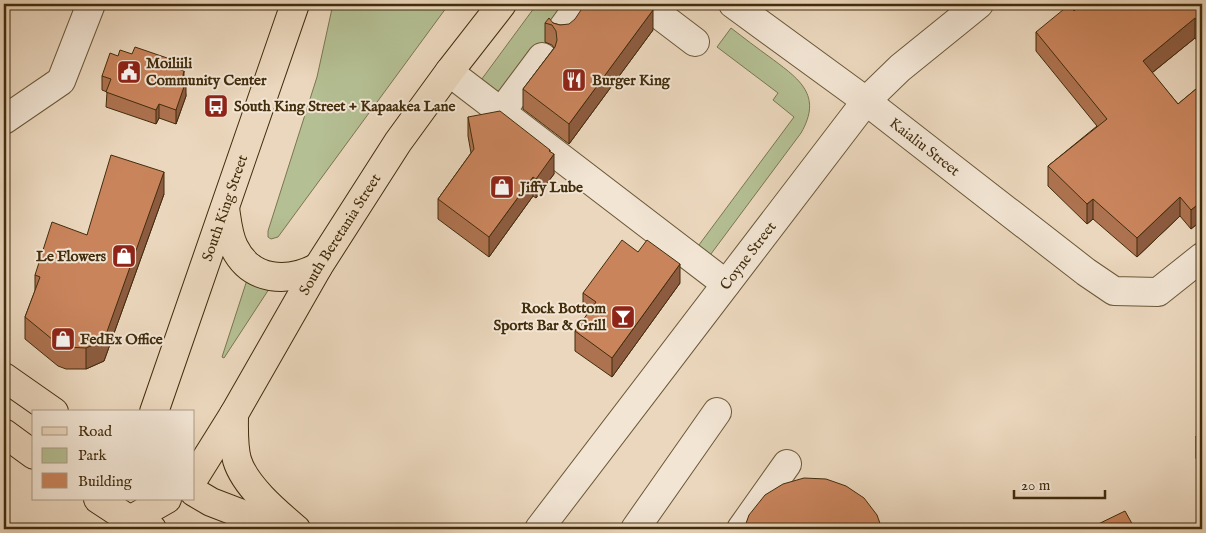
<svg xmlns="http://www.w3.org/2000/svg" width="1206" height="533" font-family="'IM FELL English',serif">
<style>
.green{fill:#b4bf93;stroke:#7b7650}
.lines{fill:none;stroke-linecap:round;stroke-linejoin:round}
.minor-casing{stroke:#6c5838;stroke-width:30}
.major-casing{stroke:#422d0c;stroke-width:30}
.minor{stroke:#f2e5d4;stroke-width:28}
.major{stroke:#ebd7bd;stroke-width:28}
.wall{fill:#ad724f;stroke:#422d0c}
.shaded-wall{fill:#8d5c40;stroke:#422d0c}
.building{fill:#c9845c;stroke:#422d0c}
.labels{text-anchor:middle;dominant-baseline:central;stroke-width:4;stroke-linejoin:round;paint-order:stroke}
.poi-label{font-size:15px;font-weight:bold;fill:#422d0c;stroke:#f2e5d4;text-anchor:start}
.street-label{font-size:15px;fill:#422d0c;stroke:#f2e5d4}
</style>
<rect width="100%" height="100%" fill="#ebd7bd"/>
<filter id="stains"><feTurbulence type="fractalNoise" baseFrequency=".004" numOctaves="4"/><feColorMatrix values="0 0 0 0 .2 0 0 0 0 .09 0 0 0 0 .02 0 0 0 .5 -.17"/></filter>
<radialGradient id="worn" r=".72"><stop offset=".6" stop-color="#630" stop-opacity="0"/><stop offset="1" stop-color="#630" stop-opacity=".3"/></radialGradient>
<g class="green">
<path d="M333,4H449L278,237L271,239L268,237V231L317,77Z"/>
<path d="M537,4H580L558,26L537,53L501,112L473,91Z"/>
<path d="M731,28C744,38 757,48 771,58C799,79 823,95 801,133L702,266L690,257L794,117L773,100L778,93L717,47Z"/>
<path d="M247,280L269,289L224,358L222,357Z"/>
</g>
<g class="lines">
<defs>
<g id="minor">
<path d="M645,4L695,42"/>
<path id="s1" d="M733,4L866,101L1086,272L1114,291L1158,292L1202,257"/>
<path d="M562,29L580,4"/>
<path d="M449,72L726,284"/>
<path d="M501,112L542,57"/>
<path d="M4,120L61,81L91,4"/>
<path id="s2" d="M539,529L866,101L900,68L979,4"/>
<path d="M635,529L717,412"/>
<path d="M741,529L787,464"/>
</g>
<g id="major">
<path d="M225,208C227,221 228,235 234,247C251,282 288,283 318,267"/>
<path d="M4,377L54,412"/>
<path id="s3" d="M154,412L295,4"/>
<path d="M234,414C234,429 233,445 237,460C245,486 276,512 296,529"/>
<path d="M4,433L34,455"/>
<path id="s4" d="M194,478L234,414L318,267L398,142L449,72L502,4"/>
<path d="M194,492L211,502L281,529"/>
<path d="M98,499L130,520L152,529"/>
<path d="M130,520L167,499"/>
</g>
</defs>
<use href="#minor" class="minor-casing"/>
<use href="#major" class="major-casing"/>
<use href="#minor" class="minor"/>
<use href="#major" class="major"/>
</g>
<g class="wall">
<path d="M1202,4V47L1195,38L1152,73L1178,104L1202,84V220L1191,229L1180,216L1137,257L1093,219L1087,224L1048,186V166L1097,126L1036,51V32Z"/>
<path d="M545,23H553L560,25L653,30L569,144L523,109V89L554,48L552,45L545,42Z"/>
<path d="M118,56L173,67L184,81L186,96L176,124L159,118L156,124L106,107L107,92L102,90V76Z"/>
<path d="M468,117L550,152L554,174L536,198L533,196L489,257L438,219V199L471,153L468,136Z"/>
<path d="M164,194L104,361L86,369H66L58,366L25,339V317L35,291V275L87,235Z"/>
<path d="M680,283L612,377L575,351V331L587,315L583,312V293Z"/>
<path d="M1202,432V481V471L1196,458V436Z"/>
</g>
<g class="shaded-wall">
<path d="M653,10V30L569,144V124Z"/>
<path d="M1195,18V38L1143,80V61Z"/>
<path d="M184,71V85L186,81V96L176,124V110L182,79Z"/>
<path d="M5,74V93L4,94V75Z"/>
<path d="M159,104V118L156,124V110Z"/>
<path d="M550,150V160L554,154V174L536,198V179Z"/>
<path d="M164,172V194L104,361L86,369V348Z"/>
<path d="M533,177V196L489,257V237Z"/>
<path d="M1180,197V216L1137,257V238Z"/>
<path d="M1093,199V219L1087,224V204Z"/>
<path d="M1202,201V220L1191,229V210Z"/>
<path d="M680,264V283L612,377V358Z"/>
</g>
<g class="building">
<path d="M585,4H644L653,10L569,124L523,89L555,47L557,40L556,31L552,25L545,23L549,18L553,23L560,25L569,24L575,19Z"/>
<path d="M1082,4H1202V28L1195,18L1143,61L1178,104L1202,84V201L1191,210L1180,197L1137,238L1093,199L1087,204L1048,166L1107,119L1036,32L1069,5L1074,11Z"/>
<path d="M135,47L173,60L170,67L184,71L182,79L186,81L176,110L159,104L156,110L106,92L111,79L102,76L110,53L118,56L120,50L132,54Z"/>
<path d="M500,111L550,150L549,151L554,154L536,179L533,177L489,237L438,199L474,149L468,117Z"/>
<path d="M111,155L164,172L104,340L86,348L66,347L58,344L25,317L40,277L35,275L52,222L87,235Z"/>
<path d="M622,240L638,252L647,240L680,264L612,358L575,331L596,302L583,293Z"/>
<path d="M1202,432V449L1196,436Z"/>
<path d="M804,478L826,479L846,486L864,498L877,515L882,529H744L749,515L765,495L783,484Z"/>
<path d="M1125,511L1135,529H1088Z"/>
</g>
<defs>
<symbol id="civic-square" viewBox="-11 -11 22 22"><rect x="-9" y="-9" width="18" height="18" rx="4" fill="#8f2418" stroke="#f2e5d4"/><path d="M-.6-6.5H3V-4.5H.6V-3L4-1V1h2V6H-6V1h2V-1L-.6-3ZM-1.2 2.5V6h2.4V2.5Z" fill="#fff"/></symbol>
<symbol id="restaurant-square" viewBox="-11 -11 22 22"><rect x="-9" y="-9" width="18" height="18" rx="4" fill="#8f2418" stroke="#f2e5d4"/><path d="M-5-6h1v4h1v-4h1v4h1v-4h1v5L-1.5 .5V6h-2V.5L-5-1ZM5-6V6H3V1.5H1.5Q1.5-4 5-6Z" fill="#fff"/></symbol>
<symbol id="bus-square" viewBox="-11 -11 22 22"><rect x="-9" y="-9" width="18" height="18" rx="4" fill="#8f2418" stroke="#f2e5d4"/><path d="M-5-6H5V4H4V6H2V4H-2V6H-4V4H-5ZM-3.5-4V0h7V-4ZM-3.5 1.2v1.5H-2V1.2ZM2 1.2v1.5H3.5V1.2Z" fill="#fff"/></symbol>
<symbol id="shop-square" viewBox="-11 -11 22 22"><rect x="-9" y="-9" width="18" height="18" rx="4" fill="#8f2418" stroke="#f2e5d4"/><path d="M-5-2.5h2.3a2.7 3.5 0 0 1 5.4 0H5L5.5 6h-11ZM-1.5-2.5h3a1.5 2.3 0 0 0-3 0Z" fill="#fff"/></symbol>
<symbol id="bar-square" viewBox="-11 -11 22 22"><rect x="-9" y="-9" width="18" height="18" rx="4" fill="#8f2418" stroke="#f2e5d4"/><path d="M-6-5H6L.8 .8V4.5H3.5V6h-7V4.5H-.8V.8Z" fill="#fff"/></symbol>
</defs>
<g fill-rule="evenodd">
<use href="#civic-square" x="115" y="58" width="28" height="28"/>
<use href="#restaurant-square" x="560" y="66" width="28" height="28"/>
<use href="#bus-square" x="202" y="92" width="28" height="28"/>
<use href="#shop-square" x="488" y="173" width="28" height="28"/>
<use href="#shop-square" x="110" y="242" width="28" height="28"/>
<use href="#bar-square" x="609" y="303" width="28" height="28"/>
<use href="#shop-square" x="49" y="325" width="28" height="28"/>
</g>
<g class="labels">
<g class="poi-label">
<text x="146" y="63">Moiliili<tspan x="146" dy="17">Community Center</tspan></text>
<text x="592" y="80">Burger King</text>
<text x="234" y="106">South King Street + Kapaakea Lane</text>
<text x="520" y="187">Jiffy Lube</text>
<text x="106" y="256" text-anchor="end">Le Flowers</text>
<text x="606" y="308" text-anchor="end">Rock Bottom<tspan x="606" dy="17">Sports Bar &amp; Grill</tspan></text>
<text x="80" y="339">FedEx Office</text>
</g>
<g class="street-label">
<text stroke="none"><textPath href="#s1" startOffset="239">Kaialiu Street</textPath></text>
<text stroke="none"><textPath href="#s3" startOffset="216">South King Street</textPath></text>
<text stroke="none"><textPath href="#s4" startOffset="284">South Beretania Street</textPath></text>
<text stroke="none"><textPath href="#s2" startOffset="344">Coyne Street</textPath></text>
</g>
</g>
<rect width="1206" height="533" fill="none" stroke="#ebd7bd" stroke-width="20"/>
<rect x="5" y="5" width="1196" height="523" fill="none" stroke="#422d0c" stroke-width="2.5"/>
<rect x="10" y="10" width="1186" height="513" fill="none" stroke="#422d0c"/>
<rect x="32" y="410" width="162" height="90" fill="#f2e5d4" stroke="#ac9b84"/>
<rect x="42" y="427" width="25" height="8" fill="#ebd7bd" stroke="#ac9b84"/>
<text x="78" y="436" font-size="15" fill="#422d0c">Road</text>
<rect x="42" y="448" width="25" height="15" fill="#b4bf93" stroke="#ac9b84"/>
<text x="78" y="460" font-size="15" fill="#422d0c">Park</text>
<rect x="42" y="473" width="25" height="15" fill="#c9845c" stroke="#ac9b84"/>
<text x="78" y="486" font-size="15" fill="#422d0c">Building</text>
<path d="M1014 490v8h91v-8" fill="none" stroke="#422d0c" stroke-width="2.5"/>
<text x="1021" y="490" font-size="15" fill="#422d0c" stroke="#f2e5d4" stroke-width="4" paint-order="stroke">20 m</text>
<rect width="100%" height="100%" filter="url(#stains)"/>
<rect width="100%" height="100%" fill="url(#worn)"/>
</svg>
